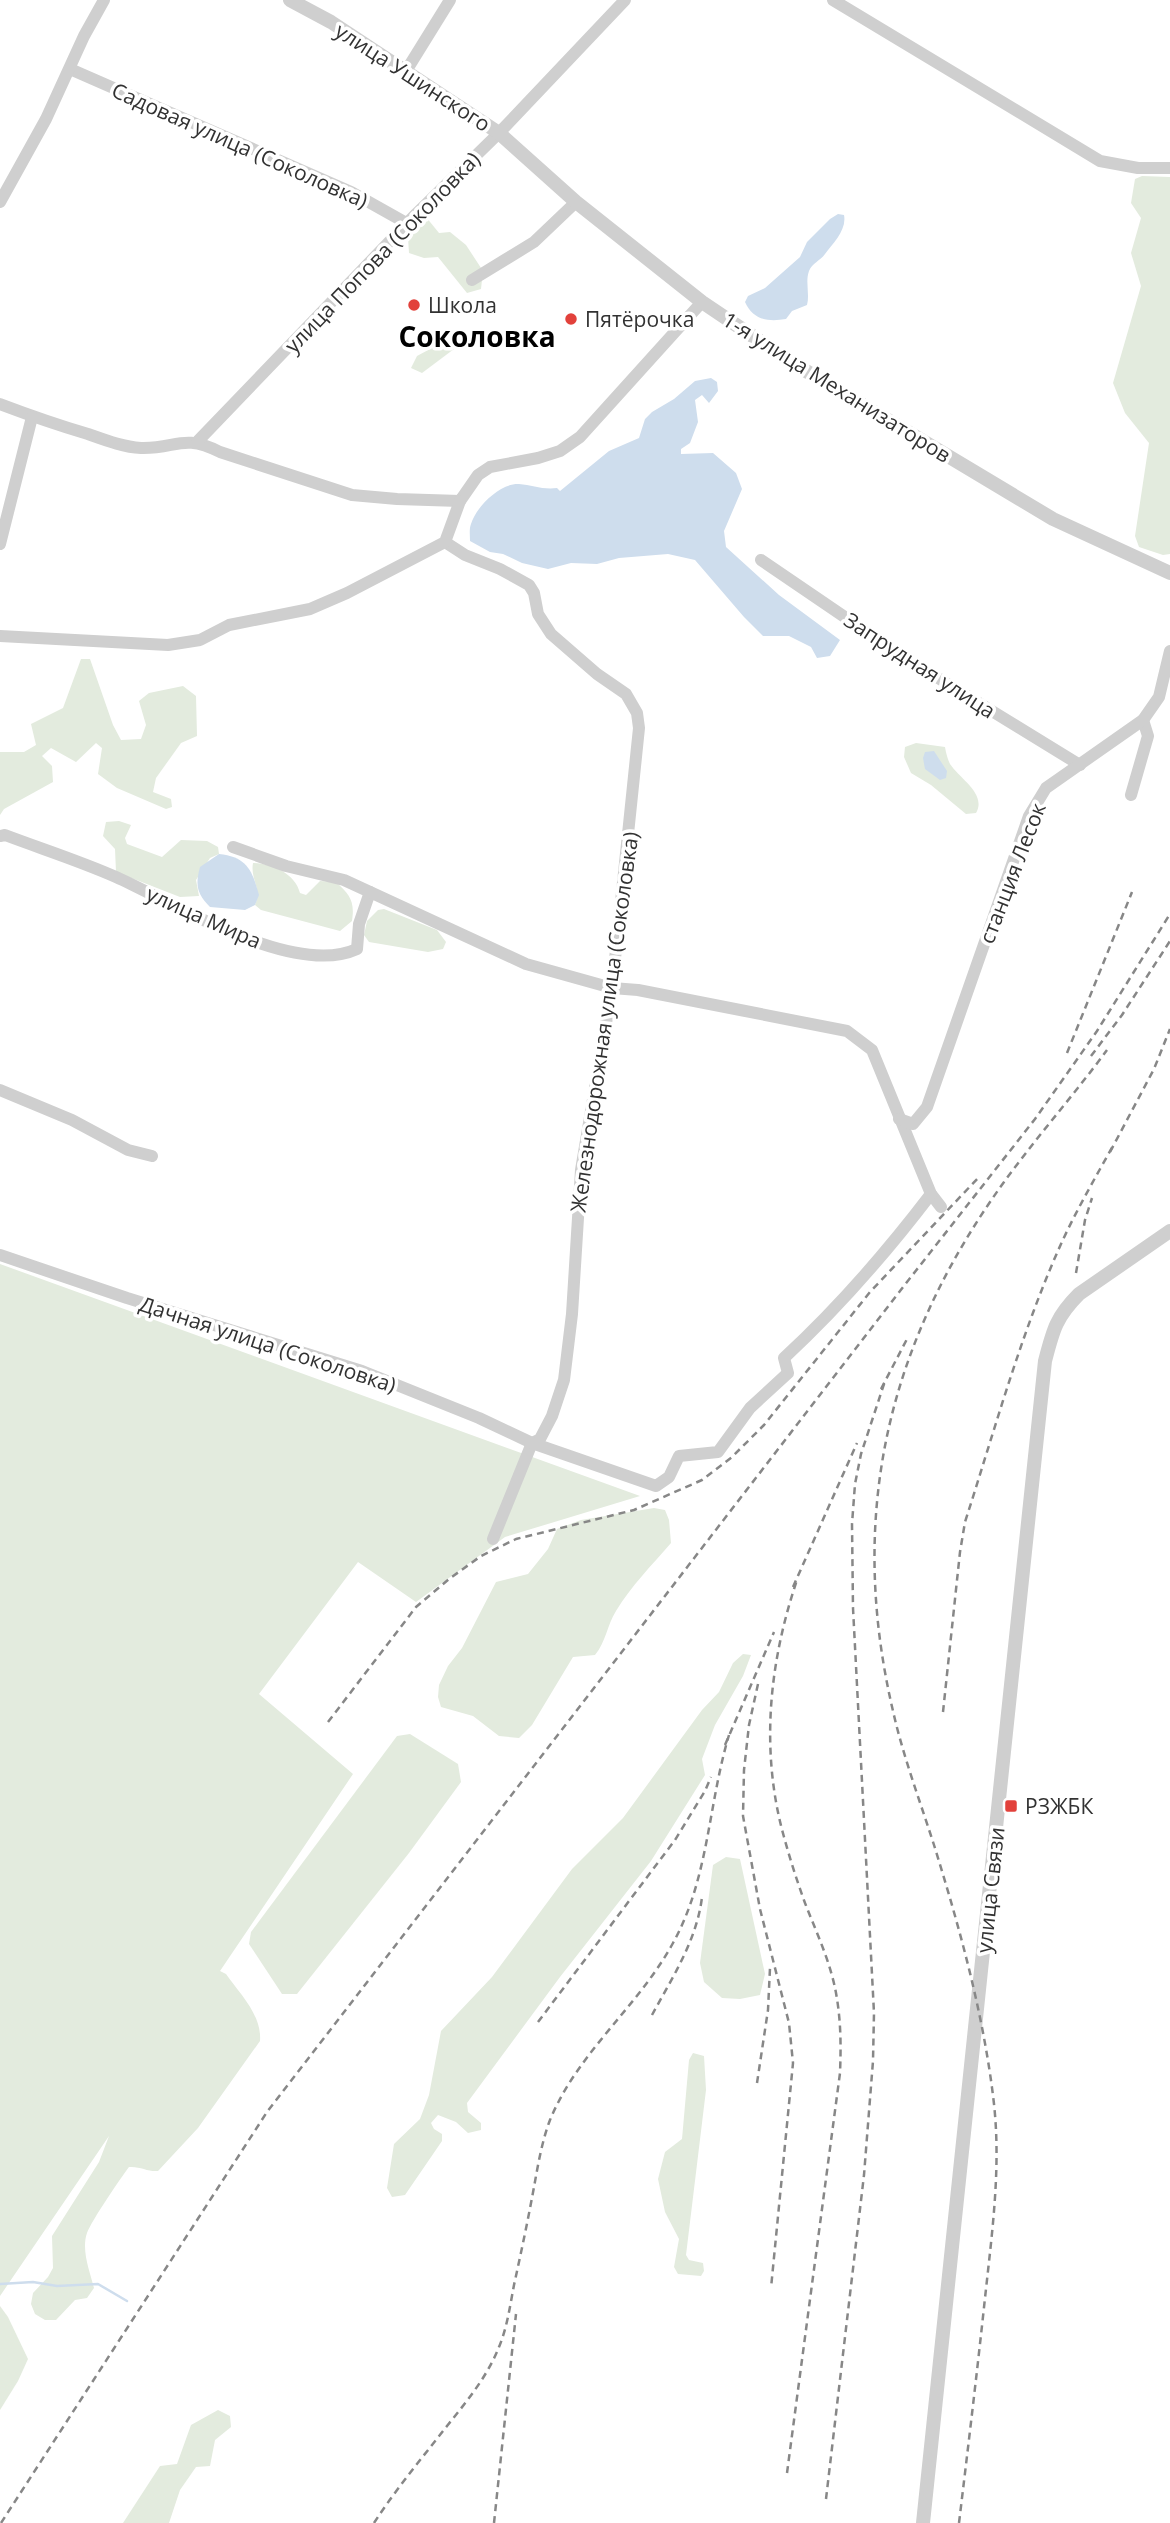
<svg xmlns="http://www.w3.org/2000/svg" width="1170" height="2523" font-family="'Open Sans',sans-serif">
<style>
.green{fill:#e3ebde}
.water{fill:#cedded}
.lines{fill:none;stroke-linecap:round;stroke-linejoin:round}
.stream{stroke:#cedded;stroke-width:2.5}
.minor{stroke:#cfcfcf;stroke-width:12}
.tertiary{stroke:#cfcfcf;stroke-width:14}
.rail{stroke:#878787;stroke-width:2.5;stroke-dasharray:7 5;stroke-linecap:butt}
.poi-dot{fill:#e2413b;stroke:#fff;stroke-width:2.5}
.labels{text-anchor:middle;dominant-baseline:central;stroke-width:7;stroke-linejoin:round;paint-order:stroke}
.street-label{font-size:21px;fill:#323232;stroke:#fff}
.poi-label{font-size:21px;fill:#323232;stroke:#fff;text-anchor:start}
.district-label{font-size:28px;font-weight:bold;fill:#000;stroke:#fff}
</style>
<rect width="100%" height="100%" fill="#fff"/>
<g class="green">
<path d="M1142,176L1170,177V554L1163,555L1139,547L1135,536L1149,443L1125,413L1113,383L1141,286L1131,253L1141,218L1131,203L1135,179Z"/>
<path d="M426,217L439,233L450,232L466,245L483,271L481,289L467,293L438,257L424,258L409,253L408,238L418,219Z"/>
<path d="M456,335L459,338L458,346L422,373L411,368L417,356Z"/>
<path d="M81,659H90L113,725L121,740L141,739L146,725L139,701L149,693L183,686L196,696L197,736L181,743L156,778L153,792L171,799L172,807L166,809L117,788L98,774L102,748L96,743L76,762L51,748L42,756L52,766L53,782L4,809L0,815V752H24L36,745L31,724L63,708Z"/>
<path d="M916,743L945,747C946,753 948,760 950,764C960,779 987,794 976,813L966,814L931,785L911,773L904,757L905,747Z"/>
<path d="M119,821L131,825L125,838L127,844L162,857L181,840L207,841L218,847L219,854L210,858L196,880L199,896L180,897L116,872L115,849L103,836L106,822Z"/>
<path d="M253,863C272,864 295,873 300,893L306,895L320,881L336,882C350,895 355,901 352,921L340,931L261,910L255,905C262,888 250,879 253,863Z"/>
<path d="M384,909L437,930L446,942L443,949L428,952L369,942L364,935L367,921L378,910Z"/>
<path d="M0,1264L640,1496L505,1537L416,1602L358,1562L259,1694L353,1774L220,1971L226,1974C240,1994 262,2015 260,2041L198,2128L158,2171C148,2172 140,2166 129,2167C120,2179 92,2220 87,2233C81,2250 90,2272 94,2288L87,2298L75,2300L56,2320H45L35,2314L31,2304L33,2293L48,2277L53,2268L52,2236L99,2162L109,2136L0,2296Z"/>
<path d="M654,1508L665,1510L669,1520L671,1543C652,1565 631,1586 616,1611C607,1625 606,1642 595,1655L573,1657L532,1725L519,1738L499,1736L473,1716L441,1707L438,1697L439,1685L448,1666L462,1648L496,1582L528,1574L548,1549L557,1529L581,1520Z"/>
<path d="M743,1654L751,1655L743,1676L715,1725L702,1759L705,1775L651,1861L560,1977L467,2103L468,2112L481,2123V2130L468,2133L456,2122L438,2115L431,2123L434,2129L442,2134V2141L405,2195L392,2197L387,2188L394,2144L420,2119L429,2095L441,2031L492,1977L572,1869L623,1818L702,1710L719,1692L733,1663Z"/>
<path d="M410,1734L458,1764L461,1782L409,1853L297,1994H282L249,1944L251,1932L397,1736Z"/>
<path d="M726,1857L740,1859L765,1974L760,1995L740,1999L722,1998L704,1982L700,1963L713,1865Z"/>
<path d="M693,2053L704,2056L706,2090L686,2255L689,2260L703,2263L704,2271L701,2276L678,2274L674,2267L679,2239L665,2212L658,2179L665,2152L682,2139L689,2060Z"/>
<path d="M0,2306L8,2317L28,2359L18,2381L0,2410Z"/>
<path d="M218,2410L230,2416L231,2427L215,2440L210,2466L196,2467L180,2490L169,2523H123L160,2466L177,2464L191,2425Z"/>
</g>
<g class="water">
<path d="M838,214L844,215C847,230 833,243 825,254C820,261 812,263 809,271C805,282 810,294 807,305L792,311L786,319C768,322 753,320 745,302L748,296L765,288L800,257L807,242L830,219Z"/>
<path d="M711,378L717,382L718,391L709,403L702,395L695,400L698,422L690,443L681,449V454L713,453L736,473L742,489L724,531L726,547L779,595L840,640L830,656L817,658L811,647L789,636H763L744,617L695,560L668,554L619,558L597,564L571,563L548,569L522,563L503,554L490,552L470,541C470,536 469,529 471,524C476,507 500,483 519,484C532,485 543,490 557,488L560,491L609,451L639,438L645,419L652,412L674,399L695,381Z"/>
<path d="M934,751L947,771L946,778L940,780L925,769L923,758L925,752Z"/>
<path d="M219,854C247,857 252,870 259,895L255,905L245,910L210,907C197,894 195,885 200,867Z"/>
</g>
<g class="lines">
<path class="stream" d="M0,2284L33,2282L57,2286L98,2284L127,2301"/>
<g class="minor">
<path d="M833,0L1100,161L1138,168H1170"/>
<path d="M70,69L351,192L408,224"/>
<path d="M406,71L450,0"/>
<path d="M0,202L46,119L84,36L104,0"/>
<path d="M472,280L534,242L576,202"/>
<path d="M0,404C29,415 58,425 88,434C105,440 123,447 141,448C177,449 182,433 220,452L352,495L397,499L460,501L478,475L490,467L538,458L560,451L580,437L702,302"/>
<path d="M197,442L416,214L499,133L625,0"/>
<path d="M445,542L465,555L500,569L529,585L534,593L538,614L551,634L597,674L626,694L637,713L639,728L612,988L581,1170L572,1314L564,1380L552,1416L540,1439L532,1443L493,1539"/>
<path d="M0,544L32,417"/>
<path d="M761,560L899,654L1080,765"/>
<path d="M0,636L168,645L200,640L229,625L310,609L347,593L445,542L460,501"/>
<path d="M1131,795L1148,736L1143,720"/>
<path d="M0,836L5,835C42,849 80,861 116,877C176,904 294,978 357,949L359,924L370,892"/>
<path d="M233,847L286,866L344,880L526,964L612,988L638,990L847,1031L872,1050L931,1194L941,1207"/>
<path d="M0,1090L72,1120L128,1150L152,1156"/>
<path d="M899,1119L913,1124L927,1107L1029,816L1046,788L1143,720L1159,697L1170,651"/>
<path d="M0,1255L127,1298L362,1371L479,1418L532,1443L656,1486L669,1477L679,1456L718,1452L750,1408L788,1373L784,1358C838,1308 886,1253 931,1194"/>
</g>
<g class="tertiary">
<path d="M290,0L331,22L499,133L576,202L702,302L791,362L1053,519L1170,573"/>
<path d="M923,2523L1045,1361C1053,1330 1056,1317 1079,1294L1170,1231"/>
</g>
<g class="rail">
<path d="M1067,1053L1132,892"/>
<path d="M1091,1056L1122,1015L1170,941"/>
<path d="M1110,1152L1154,1069L1170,1029"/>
<path d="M1076,1273L1085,1220L1092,1198"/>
<path d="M881,1389L907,1339"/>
<path d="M793,1587L857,1443"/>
<path d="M758,1684L749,1725L744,1770L743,1816L760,1909L789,2023L793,2063L771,2288"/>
<path d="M943,1712L960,1552L965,1522C994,1432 1019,1340 1057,1253C1073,1216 1094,1180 1114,1144"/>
<path d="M328,1722L416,1607L449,1579L481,1556L516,1539L634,1510L702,1480L732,1457L764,1425L870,1292L979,1177"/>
<path d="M725,1745L774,1632"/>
<path d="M652,2015C672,1978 697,1940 702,1897"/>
<path d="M538,2022L675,1840L705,1791L711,1777"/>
<path d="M757,2083L768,2010L770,1968"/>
<path d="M787,2473L840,2073C841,2048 841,2024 837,1999C832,1965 817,1934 805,1903C797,1881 790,1859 784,1837C760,1751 769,1663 797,1580"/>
<path d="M826,2499L864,2175L873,2061L874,2013L853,1608L852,1524L855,1484L861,1454L885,1381"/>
<path d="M1,2523L267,2112L907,1282L1035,1119L1097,1031L1170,914"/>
<path d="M374,2523C396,2489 422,2458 447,2426C467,2401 487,2377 499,2347C507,2328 510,2306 514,2285C521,2253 528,2220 534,2187C538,2165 542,2141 550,2120C578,2052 638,2007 673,1943C709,1878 708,1805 729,1735"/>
<path d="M494,2523L516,2314"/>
<path d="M959,2523C968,2448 977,2373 985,2298C992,2233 1001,2169 994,2104C984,2016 960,1929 934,1845C920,1801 903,1756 893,1711C850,1527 882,1362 988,1205C1024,1151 1068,1103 1107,1050"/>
</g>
</g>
<g class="poi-dot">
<circle cx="414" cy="305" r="7"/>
<circle cx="571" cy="319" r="7"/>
<rect x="1004" y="1799" width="14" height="14" rx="3.5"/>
</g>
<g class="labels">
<g class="street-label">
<text transform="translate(413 77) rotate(33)">улица Ушинского</text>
<text transform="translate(240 145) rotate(24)">Садовая улица (Соколовка)</text>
<text transform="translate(382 252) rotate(-46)">улица Попова (Соколовка)</text>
<text transform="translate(837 387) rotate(32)">1-я улица Механизаторов</text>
<text transform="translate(920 665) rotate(33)">Запрудная улица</text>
<text transform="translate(1012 873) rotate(-69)">станция Лесок</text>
<text transform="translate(204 917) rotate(24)">улица Мира</text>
<text transform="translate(604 1022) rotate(-82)">Железнодорожная улица (Соколовка)</text>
<text transform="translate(268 1344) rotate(18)">Дачная улица (Соколовка)</text>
<text transform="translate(990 1890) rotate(-84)">улица Связи</text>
</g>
<g class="poi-label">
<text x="428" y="305">Школа</text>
<text x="585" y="319">Пятёрочка</text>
<text x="1025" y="1806">РЗЖБК</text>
</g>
<g class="district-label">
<text x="477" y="336">Соколовка</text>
</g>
</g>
</svg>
